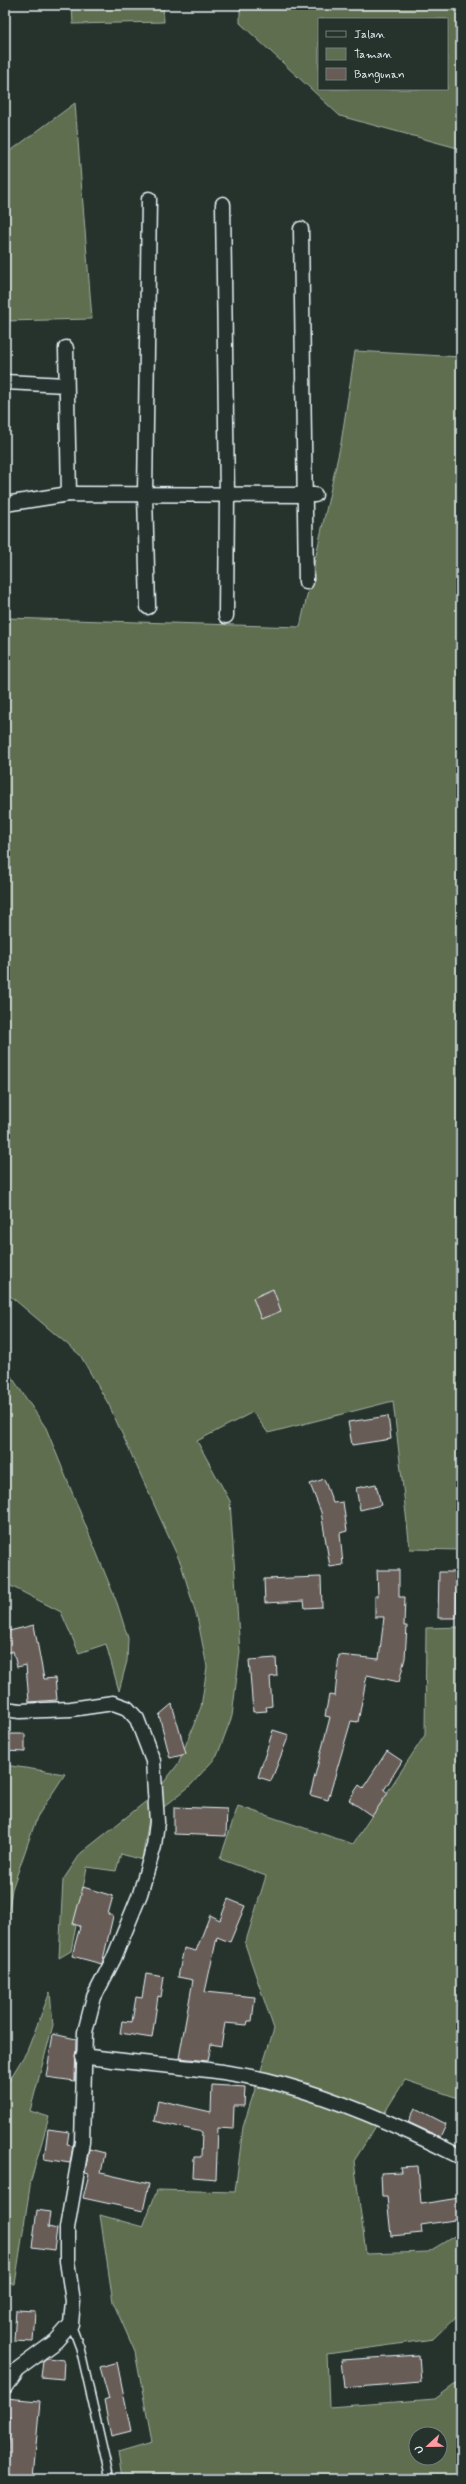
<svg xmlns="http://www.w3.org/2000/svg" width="466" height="2484" font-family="Mynerve,sans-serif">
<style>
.green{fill:#5e6e50;stroke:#a3b0a4;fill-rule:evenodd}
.building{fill:#685c56;stroke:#e8f1f8}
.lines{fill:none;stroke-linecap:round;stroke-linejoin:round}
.lane-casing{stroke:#e8f1f8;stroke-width:10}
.street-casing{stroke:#e8f1f8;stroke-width:17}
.lane{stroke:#26332d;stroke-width:7}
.street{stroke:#26332d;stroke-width:14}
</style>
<rect width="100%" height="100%" fill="#26332d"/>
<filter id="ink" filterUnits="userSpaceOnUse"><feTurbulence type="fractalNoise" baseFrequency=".025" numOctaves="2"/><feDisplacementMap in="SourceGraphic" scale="8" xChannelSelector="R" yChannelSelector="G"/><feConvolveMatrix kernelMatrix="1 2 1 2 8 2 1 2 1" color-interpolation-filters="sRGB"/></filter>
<g filter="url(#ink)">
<g class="green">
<path d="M72,5H163L164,22L73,24Z"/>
<path d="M240,5H461V149L340,116L240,23ZM319,19H447V89H319Z"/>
<path d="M75,103L92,319L5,321V155Z"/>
<path d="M355,351L461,357V1550L410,1549L393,1401L268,1433L253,1412L197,1441L230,1501L240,1652L232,1716L217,1756L190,1786L149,1819L142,1860L121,1854L116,1871L87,1867L71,1951L59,1958L63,1880L81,1853L154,1795L178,1764L201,1707L207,1667L198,1621L181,1564L109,1405L80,1355L9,1295L5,1300V610L7,618L300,627L341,443Z"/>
<path d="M5,1367L46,1428L117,1603L128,1638L127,1661L119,1691L106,1644L79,1653L61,1612L5,1583Z"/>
<path d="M461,1627V2099L405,2080L354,2161L366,2254L428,2252L461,2232V2312L433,2339L327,2354L329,2407L435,2399L461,2380V2479H122L118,2452L152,2442L135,2352L113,2302L100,2215L143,2227L157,2190L235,2192L243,2127L274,2029L245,1944L266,1876L220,1859L238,1806L353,1844L425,1735L426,1628ZM416,2434H440V2458H416Z"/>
<path d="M5,1765L65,1774L37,1817L12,1889L5,1937Z"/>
<path d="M50,1992L53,2025L30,2111L49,2117L31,2180L15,2284L5,2283V2087L27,2051Z"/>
</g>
<g class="building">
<path d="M273,1289L281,1311L261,1319L253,1298Z"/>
<path d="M388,1416L391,1439L352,1445L348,1422Z"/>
<path d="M324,1479L333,1503L343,1502L347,1531L340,1533L343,1565L330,1567L321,1512L310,1484Z"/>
<path d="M376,1484L381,1505L360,1510L356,1488Z"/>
<path d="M377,1570H399V1597H405L404,1626H407L405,1658L399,1682L367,1675L358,1722L351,1721L328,1800L310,1795L330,1717L325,1716L329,1695L335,1696L339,1655L379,1659L384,1617H375V1596H378Z"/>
<path d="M439,1572H457L456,1618H438Z"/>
<path d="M321,1577L322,1607L305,1608L304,1601L265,1603L264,1579Z"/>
<path d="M34,1625L44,1679L55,1678L57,1700L29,1702L26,1665L17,1667L13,1651L5,1653V1632Z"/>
<path d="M276,1658L277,1676L270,1677L272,1706L266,1707L267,1711L253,1712L249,1660Z"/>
<path d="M172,1704L186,1754L170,1758L159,1715Z"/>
<path d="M273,1730L289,1735L271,1781L258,1777Z"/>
<path d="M5,1734H25V1752L5,1751Z"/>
<path d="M387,1751L402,1761L384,1790L388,1793L372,1816L349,1800L359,1785L363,1788Z"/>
<path d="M174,1807L227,1809L226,1836L174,1834Z"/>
<path d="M83,1887L113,1896L108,1914L113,1916L102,1964L72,1956L80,1926L73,1924Z"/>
<path d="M228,1899L245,1906L230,1942L217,1937L205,1992L255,1997L252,2021H248L247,2025L225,2023L221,2046L211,2044L208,2061L179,2058L193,1980L178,1977L184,1948L196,1951L210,1915L220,1920Z"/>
<path d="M146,1974L164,1977L161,1997L158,1996L152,2038L120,2033L122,2021L132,2022L136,1997L142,1998Z"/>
<path d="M53,2034L76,2039L75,2081L46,2077Z"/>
<path d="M212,2085L245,2087L244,2106H234L233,2129L218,2128L216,2179L193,2177L194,2157H201L202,2132L154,2121L158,2100L211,2112Z"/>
<path d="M415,2108L446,2124L440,2137L408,2122Z"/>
<path d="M48,2129L69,2132L67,2145L73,2146L70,2163L44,2159Z"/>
<path d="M89,2149L105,2153L101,2173L149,2184L143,2211L83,2198L89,2174L85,2173Z"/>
<path d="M418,2166L421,2204L459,2198L461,2219L421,2225L422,2233L391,2236L387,2197H382L381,2173L401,2172L400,2167Z"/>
<path d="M37,2210L50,2212L48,2227L57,2229L54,2250L32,2247Z"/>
<path d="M16,2310L35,2311L33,2342L14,2341Z"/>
<path d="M419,2355L421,2382L344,2388L341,2360Z"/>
<path d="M47,2358L64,2360L63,2379L41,2377L43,2361Z"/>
<path d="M117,2362L131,2431L111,2436L104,2401L109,2399L100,2367Z"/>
<path d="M5,2398L40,2401L33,2478L6,2476L10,2417L5,2416Z"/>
</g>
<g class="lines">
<defs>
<path id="lane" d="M71,2324L80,2348L110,2479"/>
<g id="street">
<path d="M223,204L227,495L226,616"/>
<path d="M301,229L306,582"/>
<path d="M66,348L69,494"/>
<path d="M5,382L66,385"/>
<path d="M5,504L69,494L315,495"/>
<path d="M148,607L145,495L149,199"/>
<path d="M5,1709L20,1711L71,1709L113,1703L127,1708L137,1719L153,1761L157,1822L154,1846L140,1894L114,1958L94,1997L85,2032L82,2142L67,2228V2261L73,2301L71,2324L56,2341L18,2369L5,2387"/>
<path d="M83,2056C148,2066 217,2066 281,2084C343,2101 404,2128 461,2157"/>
</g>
</defs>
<use href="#lane" class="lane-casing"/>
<use href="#street" class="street-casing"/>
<use href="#lane" class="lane"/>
<use href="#street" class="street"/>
</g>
</g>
<rect width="466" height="2484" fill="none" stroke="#26332d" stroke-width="20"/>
<rect x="10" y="10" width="446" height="2464" fill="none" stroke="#e8f1f8" stroke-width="1.5" filter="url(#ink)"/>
<rect x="318" y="18" width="130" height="72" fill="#26332d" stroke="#747f7e"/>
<rect x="326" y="31" width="20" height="6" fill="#26332d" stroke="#747f7e"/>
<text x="354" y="38" font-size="12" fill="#e8f1f8">Jalan</text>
<rect x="326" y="48" width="20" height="12" fill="#5e6e50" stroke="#747f7e"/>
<text x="354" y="58" font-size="12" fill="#e8f1f8">Taman</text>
<rect x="326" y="68" width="20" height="12" fill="#685c56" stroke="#747f7e"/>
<text x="354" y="78" font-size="12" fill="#e8f1f8">Bangunan</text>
<g transform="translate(428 2446) rotate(248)"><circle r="19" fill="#26332d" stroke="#747f7e"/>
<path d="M0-3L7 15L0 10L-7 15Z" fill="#ff9aa2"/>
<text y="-6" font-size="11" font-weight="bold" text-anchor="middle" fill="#e8f1f8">U</text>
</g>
</svg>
